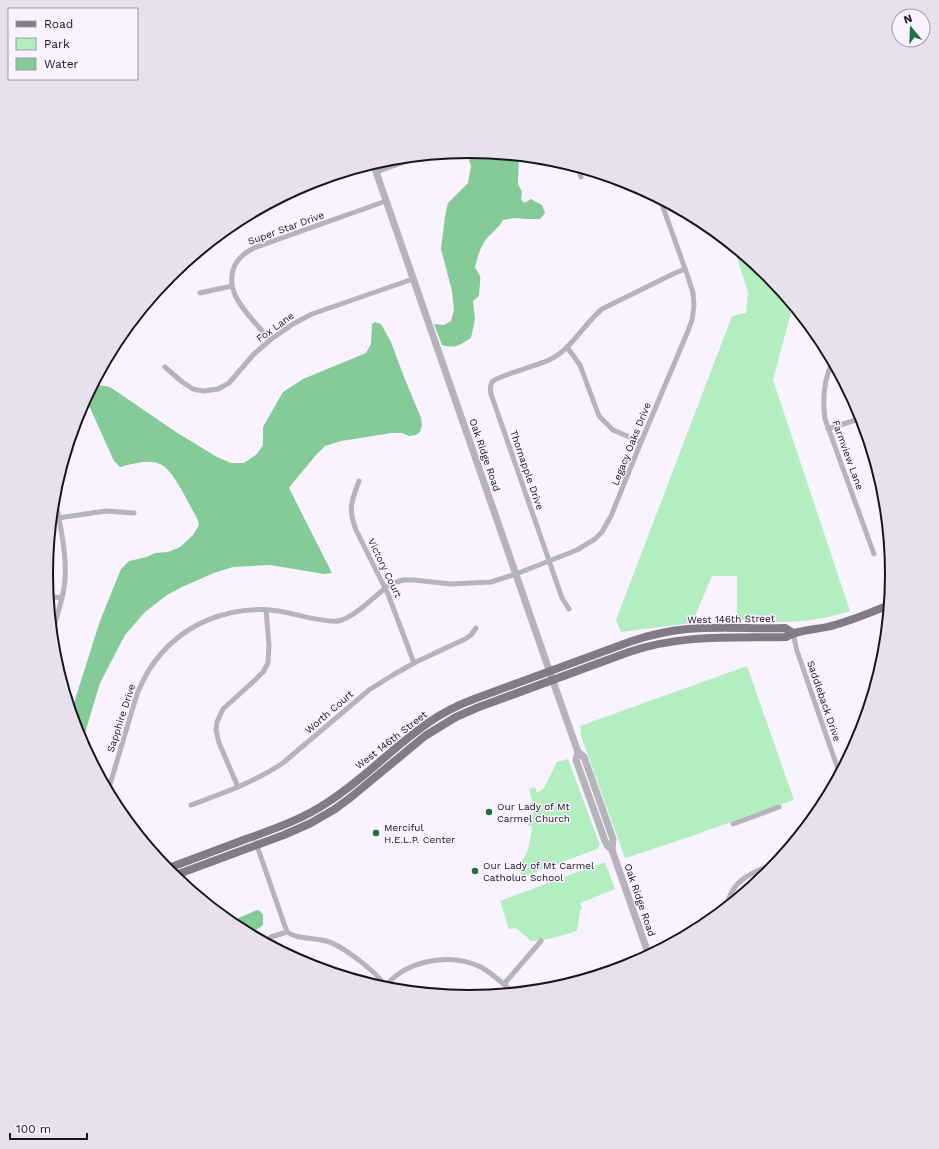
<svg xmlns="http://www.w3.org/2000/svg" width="939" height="1149" font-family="'Work Sans',sans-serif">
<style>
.green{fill:#b3eec1}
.water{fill:#85cb97}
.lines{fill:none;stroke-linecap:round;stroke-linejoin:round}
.minor{stroke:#b6b3bb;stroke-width:5}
.tertiary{stroke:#b6b3bb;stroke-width:7}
.primary{stroke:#817b89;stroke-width:8}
.poi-dot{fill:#246f3e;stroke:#f8f3ff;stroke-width:1.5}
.labels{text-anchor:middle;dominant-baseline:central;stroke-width:3;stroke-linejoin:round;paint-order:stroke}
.street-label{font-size:10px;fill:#18151b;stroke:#f8f3ff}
.poi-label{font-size:10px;fill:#18151b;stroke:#f8f3ff;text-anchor:start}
.rim{fill:none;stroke:#18151b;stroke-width:2}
</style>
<rect width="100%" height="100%" fill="#f8f3ff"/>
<g class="green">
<path d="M733,245L769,275L793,305L773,380L850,611C811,624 778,623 737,620V576H712L692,623L621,632L616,620L732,316L746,313L748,292Z"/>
<path d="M747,666L794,800L683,839L625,858L581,736L580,726Z"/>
<path d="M568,759L600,845L597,849L525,876L521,874C517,864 525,859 528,849C530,842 531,834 532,826L528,825V817H533L532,802L529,789L535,787L537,793L544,788L557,762Z"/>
<path d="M605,862L615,889L580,903L582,908L580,911L577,931L549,939L531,941L516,928L509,929L500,901Z"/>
</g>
<g class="water">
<path d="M467,151L519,156L518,184L522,192L521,199L524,203L531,199L542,205L545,213L540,219H527L514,218L503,220C499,227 493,232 488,237C480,246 478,256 475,267C476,270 479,273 480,276C481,280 479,290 479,296L473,301L475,319L471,338C459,345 456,349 442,345L434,324L444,325L451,321L454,310L452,291L441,249L445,216L448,203L468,183L471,166L468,157Z"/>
<path d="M375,322L381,324L391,342L404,377L421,418L422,425L420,432L416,435L409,436L402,433H392L341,441L325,446L316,455L291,485L289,488L332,573L324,574L270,565L233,567L214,573L184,586L167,595L145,612L125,635L100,683L82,743L78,736L71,712L100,621L121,569L129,561L147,557L155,553L168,552L180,547L193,535L199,525L198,520C191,508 173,470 162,465C150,458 132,464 120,467L114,461L86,399L93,384L110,387L176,432L217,457L231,463H244L257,454L263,445V427L283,392L303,379L366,353L371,344L372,324Z"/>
<path d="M257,910L260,911L263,915V925L249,935L234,926L229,922Z"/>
</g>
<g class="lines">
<g class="minor">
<path d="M578,167L581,177"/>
<path d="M376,172L413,159L417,156"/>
<path d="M200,293L232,286"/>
<path d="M270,340C260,328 238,306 234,292C231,285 231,278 233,270C236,260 244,253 254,248L386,201"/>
<path d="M567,347L580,365L599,416L613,430L641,442"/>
<path d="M833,360C824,379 822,398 825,419L874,554"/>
<path d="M165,367L181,381L193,389L203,391L218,389L229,383L254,354L270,340L293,324L312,314L413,279"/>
<path d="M828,429L862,418"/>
<path d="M359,481C351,502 348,509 356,530L388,594L414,663"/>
<path d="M58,518L106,511L134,513"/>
<path d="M48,596L62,598"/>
<path d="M569,609L562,598L491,394C490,390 490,386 492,382C497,376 539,365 549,360C572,349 583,325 602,309L673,274L685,269"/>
<path d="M52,633C57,615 64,597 65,579C67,552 59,520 54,493"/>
<path d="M793,633L797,651L840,775"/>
<path d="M238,787L219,743L216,730L217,722L223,709L255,680L263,672L268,663L269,645L266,610"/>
<path d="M108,791L137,694C141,685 145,675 151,667C179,625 228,604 278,611C293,613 324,623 338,621C354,618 376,595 390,584L403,580H414L451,584L491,582L516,574L577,550L595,539L602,532L611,516L641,442L688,331L692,320L694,306L693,293L688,277L660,199"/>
<path d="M191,805C223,793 255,782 283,763L369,690L393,675L414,663L465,639L471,635L476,628"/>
<path d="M733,824L779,807"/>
<path d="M256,843L287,932C299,940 312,937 326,941C342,945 381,975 388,990"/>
<path d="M727,908C730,878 755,872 779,862"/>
<path d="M264,942L271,937L287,932"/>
<path d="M504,984L541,941"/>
<path d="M383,989C405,960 449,952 481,967C493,974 504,984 515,994"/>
</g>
<g class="tertiary">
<path d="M373,163L555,687L578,752L584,757L613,839L612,850L649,956"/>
<path d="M578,752L576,760L605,841L607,845L612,850"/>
</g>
<g class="primary">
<path d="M166,869C192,859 219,849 246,839C274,829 303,819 328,802C364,779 393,747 428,723C442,713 458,705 474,699L632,641C650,635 668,631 687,629C719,626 753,629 785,628L793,633"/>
<path d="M173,876L284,835L311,823L335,809L350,798L425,736L456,717L479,707L629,652C682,634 732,638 786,637C799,629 817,630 831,626C851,621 871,612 890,605"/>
</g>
</g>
<g class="poi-dot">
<circle cx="489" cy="812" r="4"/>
<circle cx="376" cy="833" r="4"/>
<circle cx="475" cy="871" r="4"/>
</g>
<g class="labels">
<g class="street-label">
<text transform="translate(286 228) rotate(-20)">Super Star Drive</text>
<text transform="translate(275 327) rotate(-36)">Fox Lane</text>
<text transform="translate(631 444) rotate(-68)">Legacy Oaks Drive</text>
<text transform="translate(485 455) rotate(71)">Oak Ridge Road</text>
<text transform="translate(848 455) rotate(70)">Farmview Lane</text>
<text transform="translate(527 470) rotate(71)">Thornapple Drive</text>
<text transform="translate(385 568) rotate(64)">Victory Court</text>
<text transform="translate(731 619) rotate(-1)">West 146th Street</text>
<text transform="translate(824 701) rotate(71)">Saddleback Drive</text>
<text transform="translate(329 712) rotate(-41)">Worth Court</text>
<text transform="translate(121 718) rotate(-72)">Sapphire Drive</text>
<text transform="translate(391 740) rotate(-38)">West 146th Street</text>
<text transform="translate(640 900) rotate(71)">Oak Ridge Road</text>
</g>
<g class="poi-label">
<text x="497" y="806">Our Lady of Mt<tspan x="497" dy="12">Carmel Church</tspan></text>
<text x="384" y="827">Merciful<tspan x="384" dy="12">H.E.L.P. Center</tspan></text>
<text x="483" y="865">Our Lady of Mt Carmel<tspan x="483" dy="12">Catholuc School</tspan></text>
</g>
</g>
<path d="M0 0H939V1149H0ZM53 574a416 416 0 1 1 832 0a416 416 0 1 1-832 0Z" fill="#e6e1ed" fill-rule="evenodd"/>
<path class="rim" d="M53 574a416 416 0 1 1 832 0a416 416 0 1 1-832 0Z"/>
<rect x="8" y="8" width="130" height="72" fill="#f8f3ff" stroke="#9e9aa4"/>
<rect x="16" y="21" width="20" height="6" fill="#817b89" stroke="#9e9aa4"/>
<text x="44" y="28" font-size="12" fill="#18151b">Road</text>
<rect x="16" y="38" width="20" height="12" fill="#b3eec1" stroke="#9e9aa4"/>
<text x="44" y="48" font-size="12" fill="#18151b">Park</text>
<rect x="16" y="58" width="20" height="12" fill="#85cb97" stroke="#9e9aa4"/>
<text x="44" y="68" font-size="12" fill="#18151b">Water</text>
<g transform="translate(911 28) rotate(341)"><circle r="19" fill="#f8f3ff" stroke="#9e9aa4"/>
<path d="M0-3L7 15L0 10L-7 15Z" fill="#246f3e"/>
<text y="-6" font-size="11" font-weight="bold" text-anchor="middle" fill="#18151b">N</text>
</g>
<path d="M10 1133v6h77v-6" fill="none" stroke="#18151b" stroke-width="2"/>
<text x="16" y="1133" font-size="12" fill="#18151b" stroke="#f8f3ff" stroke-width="3" paint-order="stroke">100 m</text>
</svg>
